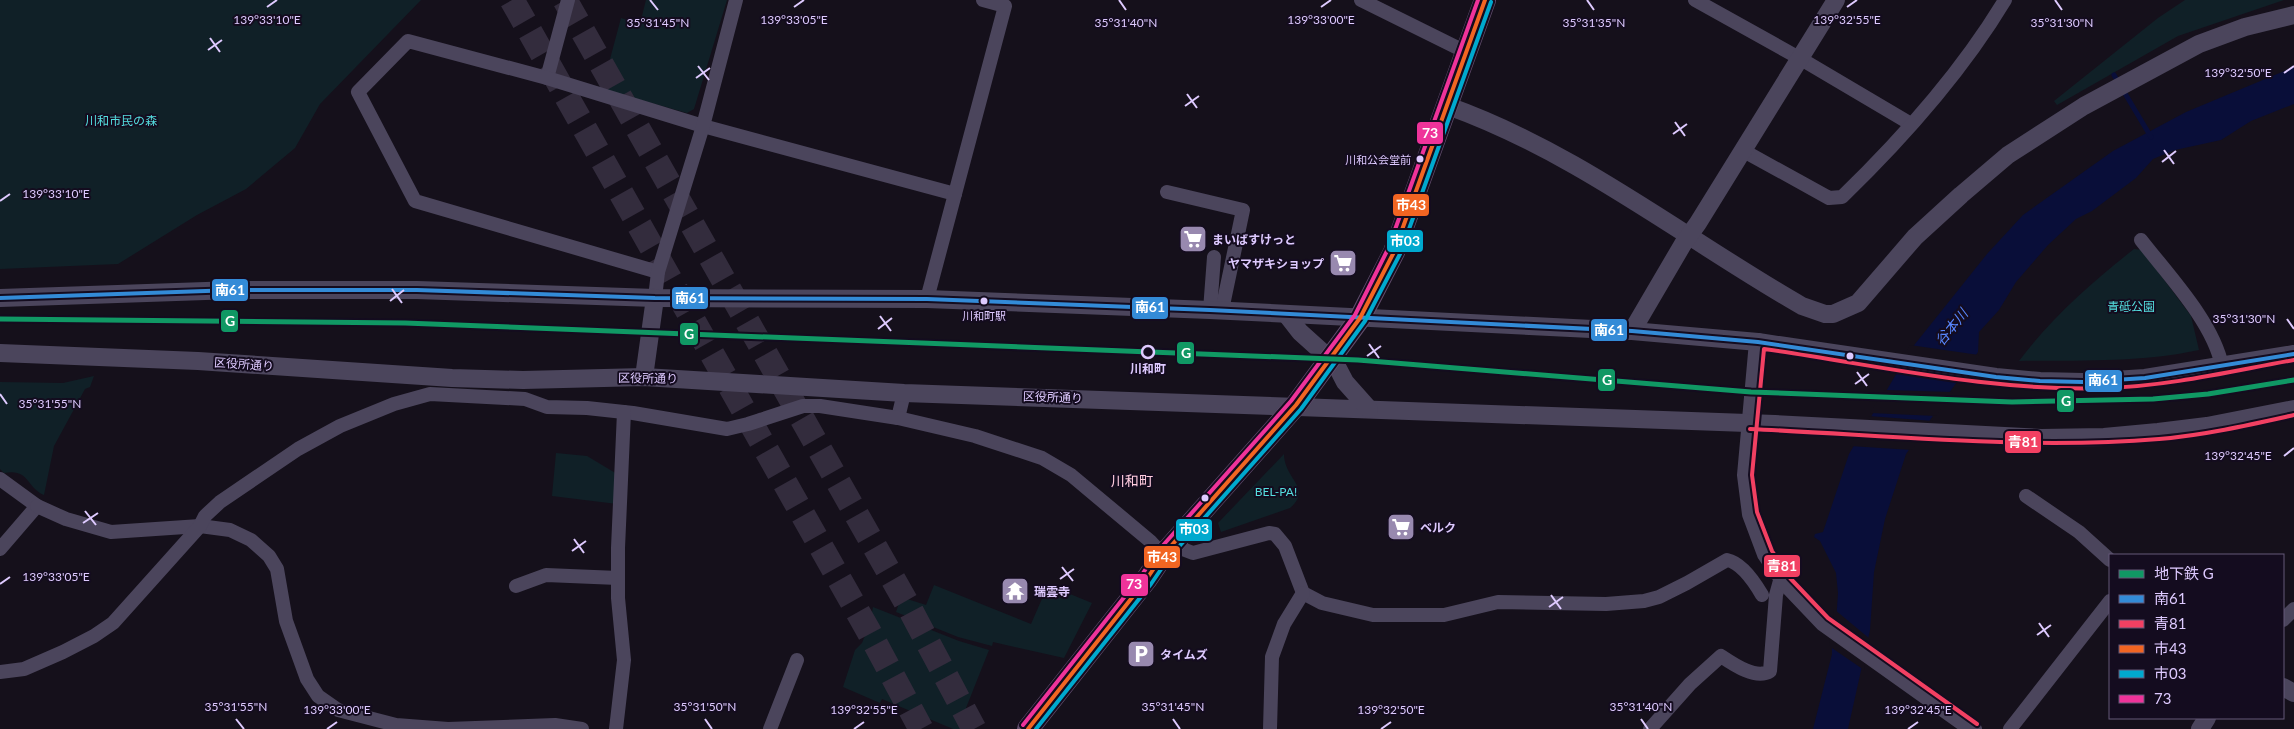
<svg xmlns="http://www.w3.org/2000/svg" width="2294" height="729" font-family="Lato,'Noto Sans JP',sans-serif">
<style>
.green{fill:#102027}
.water{fill:#090e39}
.pier{fill:#15101b}
.lines{fill:none;stroke-linecap:round;stroke-linejoin:round}
.stream{stroke:#090e39;stroke-width:5}
.motorway-tunnel{stroke:#332c3d;stroke-width:25;stroke-dasharray:25 12;stroke-linecap:butt}
.minor{stroke:#4b455c;stroke-width:14}
.tertiary{stroke:#4b455c;stroke-width:18}
.primary{stroke:#624e6d;stroke-width:22}
.bus-1-casing{stroke:#140c1f;stroke-width:8}
.bus-2-casing{stroke:#140c1f;stroke-width:8}
.bus-3-casing{stroke:#140c1f;stroke-width:8}
.bus-4-casing{stroke:#140c1f;stroke-width:8}
.bus-5-casing{stroke:#140c1f;stroke-width:8}
.bus-1{stroke:#338bd7;stroke-width:4}
.bus-2{stroke:#f24062;stroke-width:4}
.bus-3{stroke:#f26522;stroke-width:4}
.bus-4{stroke:#00a9ce;stroke-width:4}
.bus-5{stroke:#ef339a;stroke-width:4}
.metro-1-casing{stroke:#140c1f;stroke-width:9}
.metro-1{stroke:#109864;stroke-width:5}
.ticks{fill:none;stroke:#decaff;stroke-width:2}
.bus-dot{fill:#decaff;stroke:#140c1f;stroke-width:2}
.stop-dot{fill:#140c1f;stroke:#decaff;stroke-width:2.5}
.labels{text-anchor:middle;dominant-baseline:central;stroke-width:4;stroke-linejoin:round;paint-order:stroke}
.bus-label{font-size:11px;fill:#decaff;stroke:#140c1f;text-anchor:end}
.park-label{font-size:12px;fill:#55dfe0;stroke:#140c1f}
.poi-label{font-size:12px;font-weight:bold;fill:#decaff;stroke:#140c1f;text-anchor:start}
.street-label{font-size:12px;fill:#decaff;stroke:#140c1f}
.stop-label{font-size:12px;font-weight:bold;fill:#decaff;stroke:#140c1f}
.water-label{font-size:14px;font-style:italic;fill:#5887ff;stroke:#140c1f}
.neighbourhood-label{font-size:14px;fill:#ffccdf;stroke:#140c1f}
.ticks-label{font-size:12px;text-anchor:middle;fill:#decaff;stroke:#140c1f;stroke-width:4;stroke-linejoin:round;paint-order:stroke}
.line-badge{stroke:#140c1f;stroke-width:2}
.badge-label{font-size:14px;text-anchor:middle;font-weight:bold;fill:#fff}
</style>
<rect width="100%" height="100%" fill="#15101b"/>
<g class="green">
<path d="M0,0H421L320,104L295,148L246,189L197,215L118,264L0,269Z"/>
<path d="M646,0H727L694,109L687,113L602,89L621,18L640,24Z"/>
<path d="M2185,0H2284L2178,36L2057,105L2054,101L2158,18Z"/>
<path d="M2134,249L2142,250L2191,316L2199,350C2139,363 2079,360 2019,361C2052,317 2091,283 2134,249Z"/>
<path d="M94,376L90,387L85,389L54,446L44,495C26,487 29,468 4,473L0,469V382L63,383Z"/>
<path d="M556,453L587,456L617,474V504L552,496Z"/>
<path d="M1284,454C1284,479 1313,488 1290,508L1221,532L1218,523Z"/>
<path d="M934,585L1031,624L1048,585L1092,603L1064,658L993,642L992,646L958,637L896,612L901,597L926,605Z"/>
<path d="M873,607L959,641L989,650L966,708L977,715L973,723L968,721L965,729H953L882,699L880,703L843,687L855,650L862,643L870,623Z"/>
</g>
<path class="water" d="M2294,67V104L2251,121L2221,140L2175,150L2153,159L2136,178L2092,211L2076,219L2048,245L2016,282L1999,310L1979,332L1978,352L1906,454L1885,519L1874,572L1870,630L1848,729H1813L1832,654V635L1836,623L1838,593L1836,573L1820,541L1814,537L1815,534L1823,532L1849,454L1911,349L1987,254L2023,215L2113,151L2186,112Z"/>
<g class="pier">
<path d="M1910,345L1979,355L1960,382L1894,372Z"/>
<path d="M1884,390L1953,392L1936,416L1870,413Z"/>
<path d="M1869,416L1933,421L1912,450L1850,446Z"/>
<path d="M1834,609L1870,639L1864,670L1829,646Z"/>
</g>
<g class="lines">
<path class="stream" d="M2114,75L2151,137"/>
<g class="motorway-tunnel">
<path d="M512,0L868,630L921,729"/>
<path d="M565,0L910,609L974,729"/>
</g>
<g class="minor">
<path d="M1361,0L1468,53"/>
<path d="M1695,0L1801,59L1911,124"/>
<path d="M547,78L568,0"/>
<path d="M1742,150L1829,198L1842,197C1903,138 1961,73 2005,0"/>
<path d="M1167,192L1243,210L1222,310"/>
<path d="M2141,240C2169,276 2213,322 2222,366"/>
<path d="M658,272L415,201L358,92L408,41L547,78L703,126L955,194"/>
<path d="M655,298L658,272L703,126L736,0"/>
<path d="M927,299L1005,6L983,0"/>
<path d="M1210,310L1214,257"/>
<path d="M898,418L904,393"/>
<path d="M0,479L37,506L0,549"/>
<path d="M2026,496L2079,532L2110,560"/>
<path d="M37,506L66,519L111,532L200,526L230,530L251,540L269,556L277,569L286,621L307,679L318,696L338,710L396,725L448,729L555,725L582,729"/>
<path d="M1172,545L1193,553L1269,533L1275,534L1285,546L1303,593L1322,603L1373,615H1444L1498,602L1606,604L1644,601L1659,597L1687,583L1727,560C1742,563 1755,583 1762,595"/>
<path d="M516,586L546,575L618,578"/>
<path d="M2283,620L2294,609"/>
<path d="M0,672L24,669L63,652L94,636L113,623L200,526L205,516L220,502L298,449L340,426L394,404L430,394L525,399L547,407L587,408L633,413L727,429L748,424L803,406H820L898,418L975,436L1042,458L1071,475L1150,541L1163,555"/>
<path d="M616,729L624,660L618,598V548L624,412"/>
<path d="M770,729L797,660"/>
<path d="M1270,729L1272,657L1284,624L1303,593"/>
<path d="M1650,729L1690,684L1721,656C1733,664 1756,680 1770,671L1776,595L1781,577"/>
<path d="M2010,729L2110,601"/>
</g>
<g class="tertiary">
<path d="M1448,106C1577,152 1685,239 1802,306L1825,314H1833L1858,303L1915,237L1961,195L2008,155L2084,106L2199,44L2245,27L2294,15"/>
<path d="M0,298L235,290H417L655,298L927,299L1210,310L1632,331L1758,342L1996,377L2040,381L2083,382L2145,378L2294,354"/>
<path d="M1286,314L1300,332L1330,359"/>
<path d="M1632,331L1683,244L1698,223L1836,0"/>
<path d="M1758,342L1746,475L1751,514L1766,554L1785,582L1824,623L1973,729"/>
<path d="M0,353L198,361L452,378L523,380L644,377L904,393L1775,424L2041,438L2104,437L2158,432L2207,426L2294,409"/>
<path d="M1332,357L1345,382L1369,409"/>
<path d="M644,377L655,298"/>
<path d="M2283,687L2294,693"/>
<path d="M2200,729L2207,718"/>
</g>
<path class="primary" d="M1028,729L1146,580L1163,555L1296,405L1360,318L1394,252L1485,0"/>
<defs>
<path id="bus-1" d="M0,298L235,290H417L655,298L927,299L1210,310L1632,331L1758,342L1996,377L2040,381L2083,382L2145,378L2294,354"/>
<g id="bus-2">
<path d="M1750,429C1886,435 2023,450 2159,439C2205,435 2249,425 2294,415"/>
<path d="M1977,724L1828,618L1790,578L1772,551L1757,512L1752,475L1764,349C1877,365 1991,392 2106,388C2170,386 2232,371 2294,360"/>
</g>
<path id="bus-3" d="M1028,729L1146,580L1163,555L1296,405L1360,318L1394,252L1485,0"/>
<path id="bus-4" d="M1036,729L1151,584L1168,559L1301,409L1365,321L1400,254L1491,2"/>
<path id="bus-5" d="M1023,725L1141,576L1158,551L1291,401L1355,315L1388,249L1478,0"/>
</defs>
<use href="#bus-1" class="bus-1-casing"/>
<use href="#bus-2" class="bus-2-casing"/>
<use href="#bus-3" class="bus-3-casing"/>
<use href="#bus-4" class="bus-4-casing"/>
<use href="#bus-5" class="bus-5-casing"/>
<use href="#bus-1" class="bus-1"/>
<use href="#bus-2" class="bus-2"/>
<use href="#bus-3" class="bus-3"/>
<use href="#bus-4" class="bus-4"/>
<use href="#bus-5" class="bus-5"/>
<defs>
<path id="metro-1" d="M0,319L405,323L1358,360L1751,392L2012,402L2153,399L2208,394L2294,380"/>
</defs>
<use href="#metro-1" class="metro-1-casing"/>
<use href="#metro-1" class="metro-1"/>
</g>
<path class="ticks" d="M650,0L658,10M1119,0L1126,10M1587,0L1594,10M2055,0L2062,10M267,7L277,0M794,7L804,0M1321,7L1331,0M1847,7L1857,0M210,38L220,52M208,50L222,40M698,66L709,80M2284,73L2294,66M696,78L710,68M1187,94L1197,108M1185,106L1199,96M1675,122L1685,136M1673,134L1687,124M2164,150L2174,164M2162,162L2176,151M0,201L10,194M392,289L402,303M390,301L404,290M880,316L891,331M2287,319L2294,329M878,329L892,318M1369,344L1379,358M1367,356L1381,346M1857,372L1867,386M1855,384L1869,374M0,394L7,404M2284,456L2294,448M85,511L96,525M83,523L98,513M574,539L584,553M572,551L586,541M1062,567L1073,581M1060,579L1074,569M0,584L10,577M1551,595L1561,609M1549,607L1563,597M2039,623L2049,637M2037,635L2051,625M236,719L244,729M705,719L712,729M1173,719L1180,729M1641,719L1648,729M327,729L337,722M854,729L864,722M1381,729L1391,722M1908,729L1918,722"/>
<defs>
<symbol id="supermarket-square" viewBox="-11 -11 22 22"><rect x="-9" y="-9" width="18" height="18" rx="4" fill="#9889af" stroke="#140c1f"/><path d="M-6-5.5h2.5l.6 2H6L4.5 2H-2.5L-4.4-4H-6ZM-1.5 3.2a1.3 1.3 0 1 0 .1 0ZM3 3.2a1.3 1.3 0 1 0 .1 0Z" fill="#fff"/></symbol>
<symbol id="temple-square" viewBox="-11 -11 22 22"><rect x="-9" y="-9" width="18" height="18" rx="4" fill="#9889af" stroke="#140c1f"/><path d="M0-6L5-2H3V0L6.5 2.5H4V6H1.5V3h-3V6H-4V2.5H-6.5L-3 0V-2H-5Z" fill="#fff"/></symbol>
<symbol id="parking-square" viewBox="-11 -11 22 22"><rect x="-9" y="-9" width="18" height="18" rx="4" fill="#9889af" stroke="#140c1f"/><path d="M-3.5-5.5H1a3.5 3.5 0 0 1 0 7H-1V5.5H-3.5ZM-1-3.4V-.6H.8a1.4 1.4 0 0 0 0-2.8Z" fill="#fff"/></symbol>
</defs>
<g fill-rule="evenodd">
<use href="#supermarket-square" x="1177" y="223" width="32" height="32"/>
<use href="#supermarket-square" x="1327" y="247" width="32" height="32"/>
<use href="#supermarket-square" x="1385" y="511" width="32" height="32"/>
<use href="#temple-square" x="999" y="575" width="32" height="32"/>
<use href="#parking-square" x="1125" y="638" width="32" height="32"/>
</g>
<g class="bus-dot">
<circle cx="1420" cy="159" r="4.5"/>
<circle cx="984" cy="301" r="4.5"/>
<circle cx="1850" cy="356" r="4.5"/>
<circle cx="1205" cy="498" r="4.5"/>
</g>
<circle class="stop-dot" cx="1148" cy="352" r="6"/>
<g class="labels">
<g class="bus-label">
<text x="1411" y="159">川和公会堂前</text>
<text x="984" y="315" text-anchor="middle">川和町駅</text>
</g>
<g class="park-label">
<text x="121" y="120">川和市民の森</text>
<text x="2131" y="306">青砥公園</text>
<text x="1276" y="491">BEL-PA!</text>
</g>
<g class="poi-label">
<text x="1212" y="239">まいばすけっと</text>
<text x="1324" y="263" text-anchor="end">ヤマザキショップ</text>
<text x="1420" y="527">ベルク</text>
<text x="1034" y="591">瑞雲寺</text>
<text x="1160" y="654">タイムズ</text>
</g>
<g class="street-label">
<text transform="translate(244 364) rotate(4)">区役所通り</text>
<text transform="translate(648 378) rotate(1)">区役所通り</text>
<text transform="translate(1053 397) rotate(2)">区役所通り</text>
</g>
<g class="stop-label">
<text x="1148" y="368">川和町</text>
</g>
<g class="water-label">
<text transform="translate(1951 327) rotate(-51)">谷本川</text>
</g>
<g class="neighbourhood-label">
<text x="1132" y="480">川和町</text>
</g>
</g>
<g class="ticks-label">
<text x="1321" y="24">139°33'00"E</text>
<text x="267" y="24">139°33'10"E</text>
<text x="794" y="24">139°33'05"E</text>
<text x="1847" y="24">139°32'55"E</text>
<text x="658" y="27">35°31'45"N</text>
<text x="1126" y="27">35°31'40"N</text>
<text x="1594" y="27">35°31'35"N</text>
<text x="2062" y="27">35°31'30"N</text>
<text x="2238" y="77">139°32'50"E</text>
<text x="56" y="198">139°33'10"E</text>
<text x="2244" y="323">35°31'30"N</text>
<text x="50" y="408">35°31'55"N</text>
<text x="2238" y="460">139°32'45"E</text>
<text x="56" y="581">139°33'05"E</text>
<text x="236" y="711">35°31'55"N</text>
<text x="705" y="711">35°31'50"N</text>
<text x="1173" y="711">35°31'45"N</text>
<text x="1641" y="711">35°31'40"N</text>
<text x="337" y="714">139°33'00"E</text>
<text x="864" y="714">139°32'55"E</text>
<text x="1391" y="714">139°32'50"E</text>
<text x="1918" y="714">139°32'45"E</text>
</g>
<g class="line-badge">
<rect x="1416" y="121" width="28" height="24" rx="5" fill="#ef339a"/>
<rect x="1392" y="193" width="38" height="24" rx="5" fill="#f26522"/>
<rect x="1386" y="229" width="38" height="24" rx="5" fill="#00a9ce"/>
<rect x="211" y="278" width="38" height="24" rx="5" fill="#338bd7"/>
<rect x="671" y="286" width="38" height="24" rx="5" fill="#338bd7"/>
<rect x="1131" y="296" width="38" height="24" rx="5" fill="#338bd7"/>
<rect x="220" y="309" width="19" height="24" rx="5" fill="#109864"/>
<rect x="1590" y="318" width="38" height="24" rx="5" fill="#338bd7"/>
<rect x="679" y="322" width="20" height="24" rx="5" fill="#109864"/>
<rect x="1176" y="341" width="19" height="24" rx="5" fill="#109864"/>
<rect x="1597" y="368" width="19" height="24" rx="5" fill="#109864"/>
<rect x="2084" y="369" width="39" height="24" rx="5" fill="#338bd7"/>
<rect x="2056" y="389" width="19" height="24" rx="5" fill="#109864"/>
<rect x="2004" y="430" width="38" height="24" rx="5" fill="#f24062"/>
<rect x="1175" y="518" width="38" height="24" rx="5" fill="#00a9ce"/>
<rect x="1143" y="545" width="38" height="24" rx="5" fill="#f26522"/>
<rect x="1763" y="554" width="38" height="24" rx="5" fill="#f24062"/>
<rect x="1120" y="573" width="29" height="24" rx="5" fill="#ef339a"/>
</g>
<g class="badge-label">
<text x="1430" y="138">73</text>
<text x="1411" y="210">市43</text>
<text x="1405" y="246">市03</text>
<text x="230" y="295">南61</text>
<text x="690" y="303">南61</text>
<text x="1150" y="312">南61</text>
<text x="230" y="326">G</text>
<text x="1609" y="335">南61</text>
<text x="689" y="339">G</text>
<text x="1186" y="358">G</text>
<text x="1607" y="385">G</text>
<text x="2103" y="385">南61</text>
<text x="2066" y="406">G</text>
<text x="2023" y="447">青81</text>
<text x="1194" y="534">市03</text>
<text x="1162" y="562">市43</text>
<text x="1782" y="571">青81</text>
<text x="1134" y="589">73</text>
</g>
<rect x="2109" y="554" width="175" height="165" fill="#140c1f" stroke="#655879"/>
<rect x="2119" y="570" width="25" height="8" fill="#109864" stroke="#655879"/>
<text x="2154" y="579" font-size="15" fill="#decaff">地下鉄 G</text>
<rect x="2119" y="595" width="25" height="8" fill="#338bd7" stroke="#655879"/>
<text x="2154" y="604" font-size="15" fill="#decaff">南61</text>
<rect x="2119" y="620" width="25" height="8" fill="#f24062" stroke="#655879"/>
<text x="2154" y="629" font-size="15" fill="#decaff">青81</text>
<rect x="2119" y="645" width="25" height="8" fill="#f26522" stroke="#655879"/>
<text x="2154" y="654" font-size="15" fill="#decaff">市43</text>
<rect x="2119" y="670" width="25" height="8" fill="#00a9ce" stroke="#655879"/>
<text x="2154" y="679" font-size="15" fill="#decaff">市03</text>
<rect x="2119" y="695" width="25" height="8" fill="#ef339a" stroke="#655879"/>
<text x="2154" y="704" font-size="15" fill="#decaff">73</text>
</svg>
